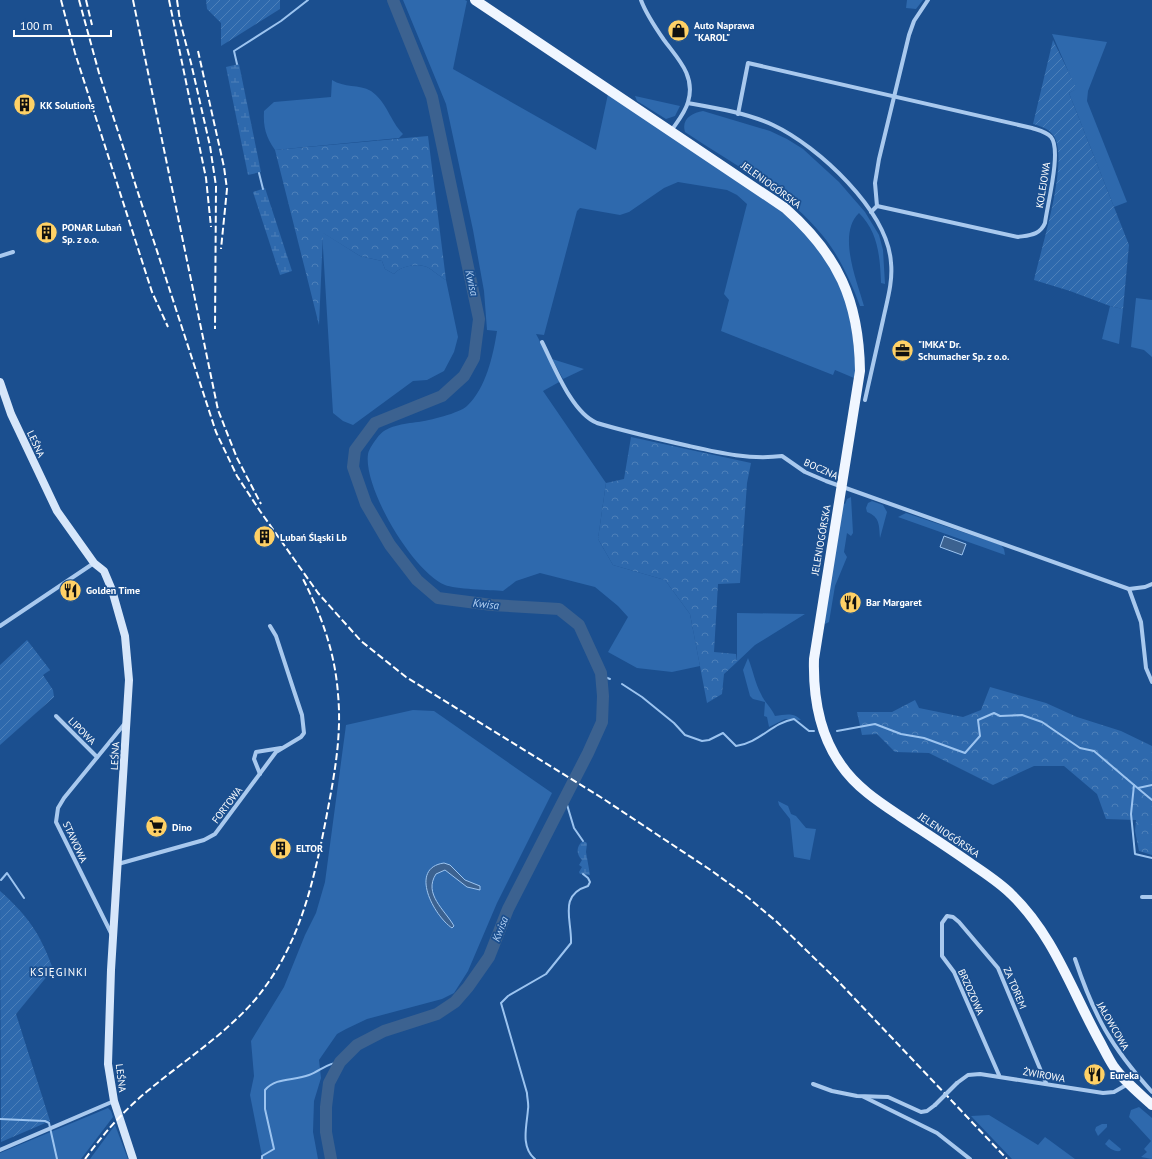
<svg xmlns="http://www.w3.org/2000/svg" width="1152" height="1159" font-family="'PT Sans',sans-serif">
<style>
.green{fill:#2e69ad}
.forest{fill:url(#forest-crowns)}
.wetland{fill:url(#wetland-marsh)}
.garden{fill:url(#garden-furrows)}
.water{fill:#3c6290;stroke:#9cc4f0}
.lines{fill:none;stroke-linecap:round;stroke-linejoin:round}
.stream{stroke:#9cc4f0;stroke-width:2}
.river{stroke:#3c6290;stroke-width:12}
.street{stroke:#a9c9ee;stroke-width:4}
.secondary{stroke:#d6e6fa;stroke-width:8}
.primary{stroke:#f0f6ff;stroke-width:10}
.rail{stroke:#fff;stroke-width:2;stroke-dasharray:7 3;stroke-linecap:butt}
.street-bridge{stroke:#a9c9ee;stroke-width:4}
.labels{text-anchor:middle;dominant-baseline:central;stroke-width:3.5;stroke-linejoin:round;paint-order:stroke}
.poi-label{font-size:10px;font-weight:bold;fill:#fff;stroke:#1b4f8f;text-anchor:start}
.street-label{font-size:10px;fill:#fff;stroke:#1b4f8f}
.water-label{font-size:11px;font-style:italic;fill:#b5d3f5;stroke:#1b4f8f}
.neighbourhood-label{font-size:11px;letter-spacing:1px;fill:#fff;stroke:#1b4f8f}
</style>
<defs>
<pattern id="forest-crowns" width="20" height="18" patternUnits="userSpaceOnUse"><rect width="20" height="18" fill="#2e69ad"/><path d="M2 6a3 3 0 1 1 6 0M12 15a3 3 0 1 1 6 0" fill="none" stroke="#4d80b9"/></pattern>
<pattern id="wetland-marsh" width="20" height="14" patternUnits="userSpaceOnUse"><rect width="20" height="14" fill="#2e69ad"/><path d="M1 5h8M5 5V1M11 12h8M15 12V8" fill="none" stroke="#4d80b9"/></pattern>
<pattern id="garden-furrows" width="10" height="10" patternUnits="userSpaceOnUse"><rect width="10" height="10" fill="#2e69ad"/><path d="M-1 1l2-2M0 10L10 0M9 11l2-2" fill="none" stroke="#4d80b9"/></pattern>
</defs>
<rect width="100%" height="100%" fill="#1b4f8f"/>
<g class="green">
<path d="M403,0H465L467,1L453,69L596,150L608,94C640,116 673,138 706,159C753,191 809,222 835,275C851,308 853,336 856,372L854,378L835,370L833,375L721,331L729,300L724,294L747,204L737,195L727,190L678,182L664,188L629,212L620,215L580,208L577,211L544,335L536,334L561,381L543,391L606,483L598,539L613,565L665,580L690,614L700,666L672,672L637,668L608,652L628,617L618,606L595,587L540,573L516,581L503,591C491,590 454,589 445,585C413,572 363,488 368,454C369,449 374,442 377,438C386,425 404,424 418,422C428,421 460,413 467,406C486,388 493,356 497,331L487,330L484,291L473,230L446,104Z"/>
<path d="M907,0H923L916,9L906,8Z"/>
<path d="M1052,34L1107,42L1088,91L1087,101L1127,202L1114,207L1069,93L1076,89Z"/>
<path d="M332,80C344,88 359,84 371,91C387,102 390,121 403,134L399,138L275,150C266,137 263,127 264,111L274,102L331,97Z"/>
<path d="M635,96L680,106L675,116L666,119L637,101Z"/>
<path d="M703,111L770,131L787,139L803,149L839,182L865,212L879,235L883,250L885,284L881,283C880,256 878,232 859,213C837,234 857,281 864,306H860C851,282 840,257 823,236C787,191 732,164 685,132C681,119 692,113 703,111Z"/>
<path d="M322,232L360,256L382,261L385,269L394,274C400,266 417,263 427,267C433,270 439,276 446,280L458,337L454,352L444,371L427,380L413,381L353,425L343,421L333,413Z"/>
<path d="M1136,298L1152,300V357L1144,350L1131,347Z"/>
<path d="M1110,306L1123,309L1119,344L1102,339Z"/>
<path d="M552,359L584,369L563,379Z"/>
<path d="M851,497L853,533L851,536L847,533L844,552L847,557L835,586L829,622L825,624L824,622L843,503L845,504L847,499Z"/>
<path d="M872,501L883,505L887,512L880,538C879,525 880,517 867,512L866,508L868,503Z"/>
<path d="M906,513L1001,545L1004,549L1005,555L898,517Z"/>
<path d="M737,613L805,614L755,645L737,662Z"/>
<path d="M748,658C753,670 755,683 761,694C765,703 771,707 775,716C785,715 793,712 801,720L785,719L769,727L767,717L764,716L765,702L753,699L750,696L743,670Z"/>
<path d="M413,710L434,711L552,793L497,903L468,971L454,993L442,999L367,1019L346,1029L337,1034L319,1060L321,1078L314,1101L313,1132L318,1159H260L262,1156L250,1095L254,1076L251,1041L284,987L305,935L316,913L325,882L346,725Z"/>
<path d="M778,801L788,806L791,814L796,816L806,828L816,829L810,860L794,857L790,819L779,805Z"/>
<path d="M1139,1107L1152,1118V1159L1141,1157L1147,1152L1144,1149L1151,1141L1129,1117L1131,1110Z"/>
<path d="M108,1108L111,1111L113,1117L81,1159H0V1153Z"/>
<path d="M989,1115L1038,1145L1045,1137L1075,1159H1012L971,1116Z"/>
<path d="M1102,1124H1107V1127L1098,1136L1095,1130L1096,1127Z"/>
<path d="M115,1125L128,1159H90Z"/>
<path d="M1109,1139L1121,1149L1120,1151C1114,1152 1109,1148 1105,1144Z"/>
</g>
<g class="forest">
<path d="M428,136L446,280C439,276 433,270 427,267C418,263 400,266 394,274L385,269L382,261L360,256L323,233L319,325L275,150Z"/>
<path d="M631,437L751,463L747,483L740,583L718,584L714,652L736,654L737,662L724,674L722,694L707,703L690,614L665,580L613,565L598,539L606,483L624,479Z"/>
<path d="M990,687L1046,703L1077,717L1121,731L1152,746V855L1139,851L1135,831L1136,820L1106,819L1097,794L1064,766H1034L993,785L929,753L895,752L877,734L862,735L857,712H892L915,700L919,708L963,717L981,710Z"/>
</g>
<g class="wetland">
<path d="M239,64L261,172L248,175L226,67Z"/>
<path d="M265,188L292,271L280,275L253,192Z"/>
<path d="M583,841L587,843L586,852L590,875L580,874L579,872L582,867L579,865L582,860C576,854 576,846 583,841Z"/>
</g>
<g class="garden">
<path d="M206,0H280V9L221,46V23L207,9Z"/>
<path d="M1053,40L1077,89L1069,93L1129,245L1123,309L1110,306L1070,291L1034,280C1041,249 1068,165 1055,138C1050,129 1043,127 1033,124Z"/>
<path d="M27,640L50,670L43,675L53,690L54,697L0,745V665Z"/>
<path d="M0,891C28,916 40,933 53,969L16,1014L50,1121L1,1142Z"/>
</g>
<g class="water">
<path d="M944,536L966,544L962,555L940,547Z"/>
<path d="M444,863L450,865L465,880L480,886V890L467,887L445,870L436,874C423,894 445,910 454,926L452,928C434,916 408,868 444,863Z"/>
</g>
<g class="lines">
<g class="stream">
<path d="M237,64L234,51L281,21L308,0"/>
<path d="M259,173L263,189"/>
<path d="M602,676L610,679"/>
<path d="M622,684L642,697L674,723L685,735L702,741L709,740L723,733L736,746C759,743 772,723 794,719L809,731H814"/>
<path d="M837,731L875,724L901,734L924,738L965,753L980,736L978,720L994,713L1000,716L1022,715L1042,722L1080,748L1094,751L1134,785L1131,814L1135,854L1152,858"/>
<path d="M1134,785L1152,800"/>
<path d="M1138,788L1152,785"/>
<path d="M565,798L574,828L583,841"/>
<path d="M1,880L7,873L24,898"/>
<path d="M0,1119L45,1121L49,1123L57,1159"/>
<path d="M262,1159V1156L274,1149L265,1109V1090C276,1077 294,1081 309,1075C320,1071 327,1063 340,1062"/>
<path d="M535,1159C520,1147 527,1125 528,1109C529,1104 527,1098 527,1093L501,1003L508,996L546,974L571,943C572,920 558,895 588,886L590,882L588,878L583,874"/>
</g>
<path class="river" d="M331,1159L326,1132V1107L329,1083L340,1062L357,1045L384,1031L437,1014L455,1002L468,987L489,957L508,909L588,753L602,722L603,696L601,673L579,625L559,609L492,605L438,598L417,580L390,545L366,504L353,467L355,450L375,423L442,396L464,376L474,358L479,319L432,97L393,0"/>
<g class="street">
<path d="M641,0C646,14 655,27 664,40C678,59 696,76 688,102C685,113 677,122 671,131"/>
<path d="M688,103C716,108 747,113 773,125C818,146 888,211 891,263C893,282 887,301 883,320C877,346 871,373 865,400"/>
<path d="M738,114L748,63L1032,128C1038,130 1047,132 1051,137C1062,150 1047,206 1045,223C1040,235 1030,235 1018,237L877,206"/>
<path d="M871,212L877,206L875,183L879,159L909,35L914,21L928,0"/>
<path d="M0,256L13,252"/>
<path d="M542,342C554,366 572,413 597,423C627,432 658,439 689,446C720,453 750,460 782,456L805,472L826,481L1129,589L1145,587L1152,584"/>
<path d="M1129,589L1141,622L1146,668L1152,682"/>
<path d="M0,626L94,563"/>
<path d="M56,716L97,757"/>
<path d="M260,774L254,759L256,752L281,748"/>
<path d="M118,864L204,840L215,834L276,752L301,737L304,733L302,715L294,691L276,636L270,626"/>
<path d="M1142,897H1152"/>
<path d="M111,933L56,822L58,808L64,798L126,722"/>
<path d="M1075,959C1094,1016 1111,1047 1152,1092"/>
<path d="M999,1075L954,972L942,956V923L947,916L953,917L959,922L998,968L1046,1083"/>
<path d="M957,1083L968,1075L980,1074L1103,1093L1114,1092L1128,1084"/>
<path d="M813,1084L832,1091L857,1096L888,1097L921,1112L927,1111L935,1105"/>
<path d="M864,1097L937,1133L970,1159"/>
<path d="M0,1150L114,1101"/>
</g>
<path class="secondary" d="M0,382L11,414L57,511L94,563L104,571L112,590L125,636L129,680L111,970L108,1064L114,1101L133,1159"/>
<path class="primary" d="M475,0L785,208C838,255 859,300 860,371L814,659C813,696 819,734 841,765C856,787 879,802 900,816C924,832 949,848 973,865C986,874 1000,883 1011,894C1053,934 1072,991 1099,1040C1104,1049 1108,1058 1114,1067C1124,1081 1139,1093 1152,1105"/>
<g class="rail">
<path d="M61,0L75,53L152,292L168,327"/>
<path d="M79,0L99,73L216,432L237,476L260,511L318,593L361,641L406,677L602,798L712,871L745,895L777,922L837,980L1007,1159"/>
<path d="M86,0L92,25"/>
<path d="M133,0L218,410L237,458L261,504"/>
<path d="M169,0L206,178L211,227"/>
<path d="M177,0L180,21L191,63L210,146L216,186L215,329"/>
<path d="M198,51L224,167L227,189L221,249"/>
<path d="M85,1159C104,1133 125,1109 150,1089C185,1060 224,1035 254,1001C299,948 313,885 326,819C334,777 342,737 338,694C335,652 321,614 302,577"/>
</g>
<path class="street-bridge" d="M935,1105L957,1083"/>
</g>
<defs>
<symbol id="shop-disc" viewBox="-11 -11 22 22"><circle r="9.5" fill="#ffd166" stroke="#1b4f8f"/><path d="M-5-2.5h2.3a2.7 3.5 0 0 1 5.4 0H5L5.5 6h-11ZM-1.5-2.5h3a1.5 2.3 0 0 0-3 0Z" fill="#111"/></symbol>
<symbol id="building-disc" viewBox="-11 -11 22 22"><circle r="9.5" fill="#ffd166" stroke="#1b4f8f"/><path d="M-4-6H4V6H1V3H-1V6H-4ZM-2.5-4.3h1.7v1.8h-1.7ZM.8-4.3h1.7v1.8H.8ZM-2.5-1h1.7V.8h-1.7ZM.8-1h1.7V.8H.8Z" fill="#111"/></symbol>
<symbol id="office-disc" viewBox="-11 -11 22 22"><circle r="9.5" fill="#ffd166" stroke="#1b4f8f"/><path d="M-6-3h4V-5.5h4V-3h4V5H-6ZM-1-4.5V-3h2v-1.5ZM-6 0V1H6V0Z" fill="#111"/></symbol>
<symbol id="restaurant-disc" viewBox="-11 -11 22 22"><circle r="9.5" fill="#ffd166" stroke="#1b4f8f"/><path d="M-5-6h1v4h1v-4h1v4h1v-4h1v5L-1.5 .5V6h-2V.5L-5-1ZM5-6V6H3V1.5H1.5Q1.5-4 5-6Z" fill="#111"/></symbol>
<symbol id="supermarket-disc" viewBox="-11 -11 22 22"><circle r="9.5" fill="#ffd166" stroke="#1b4f8f"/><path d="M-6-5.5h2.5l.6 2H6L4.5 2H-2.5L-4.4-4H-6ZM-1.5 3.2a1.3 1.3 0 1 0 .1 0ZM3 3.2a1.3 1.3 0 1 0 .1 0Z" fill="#111"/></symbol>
</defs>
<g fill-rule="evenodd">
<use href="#shop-disc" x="666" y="18" width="25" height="25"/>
<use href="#building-disc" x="12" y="92" width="25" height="25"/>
<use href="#building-disc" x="34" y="220" width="25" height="25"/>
<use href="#office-disc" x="890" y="338" width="25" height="25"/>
<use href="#building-disc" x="252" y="524" width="25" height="25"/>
<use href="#restaurant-disc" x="58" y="578" width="25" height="25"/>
<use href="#restaurant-disc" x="838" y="590" width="25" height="25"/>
<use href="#supermarket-disc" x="144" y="814" width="25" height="25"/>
<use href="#building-disc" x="268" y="836" width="25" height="25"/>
<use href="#restaurant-disc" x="1082" y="1062" width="25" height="25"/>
</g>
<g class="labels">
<g class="poi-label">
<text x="694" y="25">Auto Naprawa<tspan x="694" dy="12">"KAROL"</tspan></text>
<text x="40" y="105">KK Solutions</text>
<text x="62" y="227">PONAR Lubań<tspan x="62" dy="12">Sp. z o.o.</tspan></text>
<text x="918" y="344">"IMKA" Dr.<tspan x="918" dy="12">Schumacher Sp. z o.o.</tspan></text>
<text x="280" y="537">Lubań Śląski Lb</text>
<text x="86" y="590">Golden Time</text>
<text x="866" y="602">Bar Margaret</text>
<text x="172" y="827">Dino</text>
<text x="296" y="848">ELTOR</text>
<text x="1110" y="1075">Eureka</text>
</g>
<g class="street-label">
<text transform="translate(771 185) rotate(36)">JELENIOGÓRSKA</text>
<text transform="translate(1043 185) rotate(-81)">KOLEJOWA</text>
<text transform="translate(36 444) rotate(65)">LEŚNA</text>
<text transform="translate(821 469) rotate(24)">BOCZNA</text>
<text transform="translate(821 540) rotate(-80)">JELENIOGÓRSKA</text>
<text transform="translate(82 731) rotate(45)">LIPOWA</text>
<text transform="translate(115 756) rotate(-87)">LEŚNA</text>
<text transform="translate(227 805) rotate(-53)">FORTOWA</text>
<text transform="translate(949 835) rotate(34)">JELENIOGÓRSKA</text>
<text transform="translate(75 842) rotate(65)">STAWOWA</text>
<text transform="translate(1015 988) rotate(67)">ZA TOREM</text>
<text transform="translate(971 992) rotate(66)">BRZOZOWA</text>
<text transform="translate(1113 1026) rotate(60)">JAŁOWCOWA</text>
<text transform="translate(1044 1075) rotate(10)">ŻWIROWA</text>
<text transform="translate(121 1078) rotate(83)">LEŚNA</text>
</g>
<g class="water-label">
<text transform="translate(472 283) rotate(78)">Kwisa</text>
<text transform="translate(486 604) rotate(6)">Kwisa</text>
<text transform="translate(500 929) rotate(-69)">Kwisa</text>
</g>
<g class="neighbourhood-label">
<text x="59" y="972">KSIĘGINKI</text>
</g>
</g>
<path d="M14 30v6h97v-6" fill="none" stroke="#ffffff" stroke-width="2"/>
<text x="20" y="30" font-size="12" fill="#ffffff" stroke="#1b4f8f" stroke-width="3" paint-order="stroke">100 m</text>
</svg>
